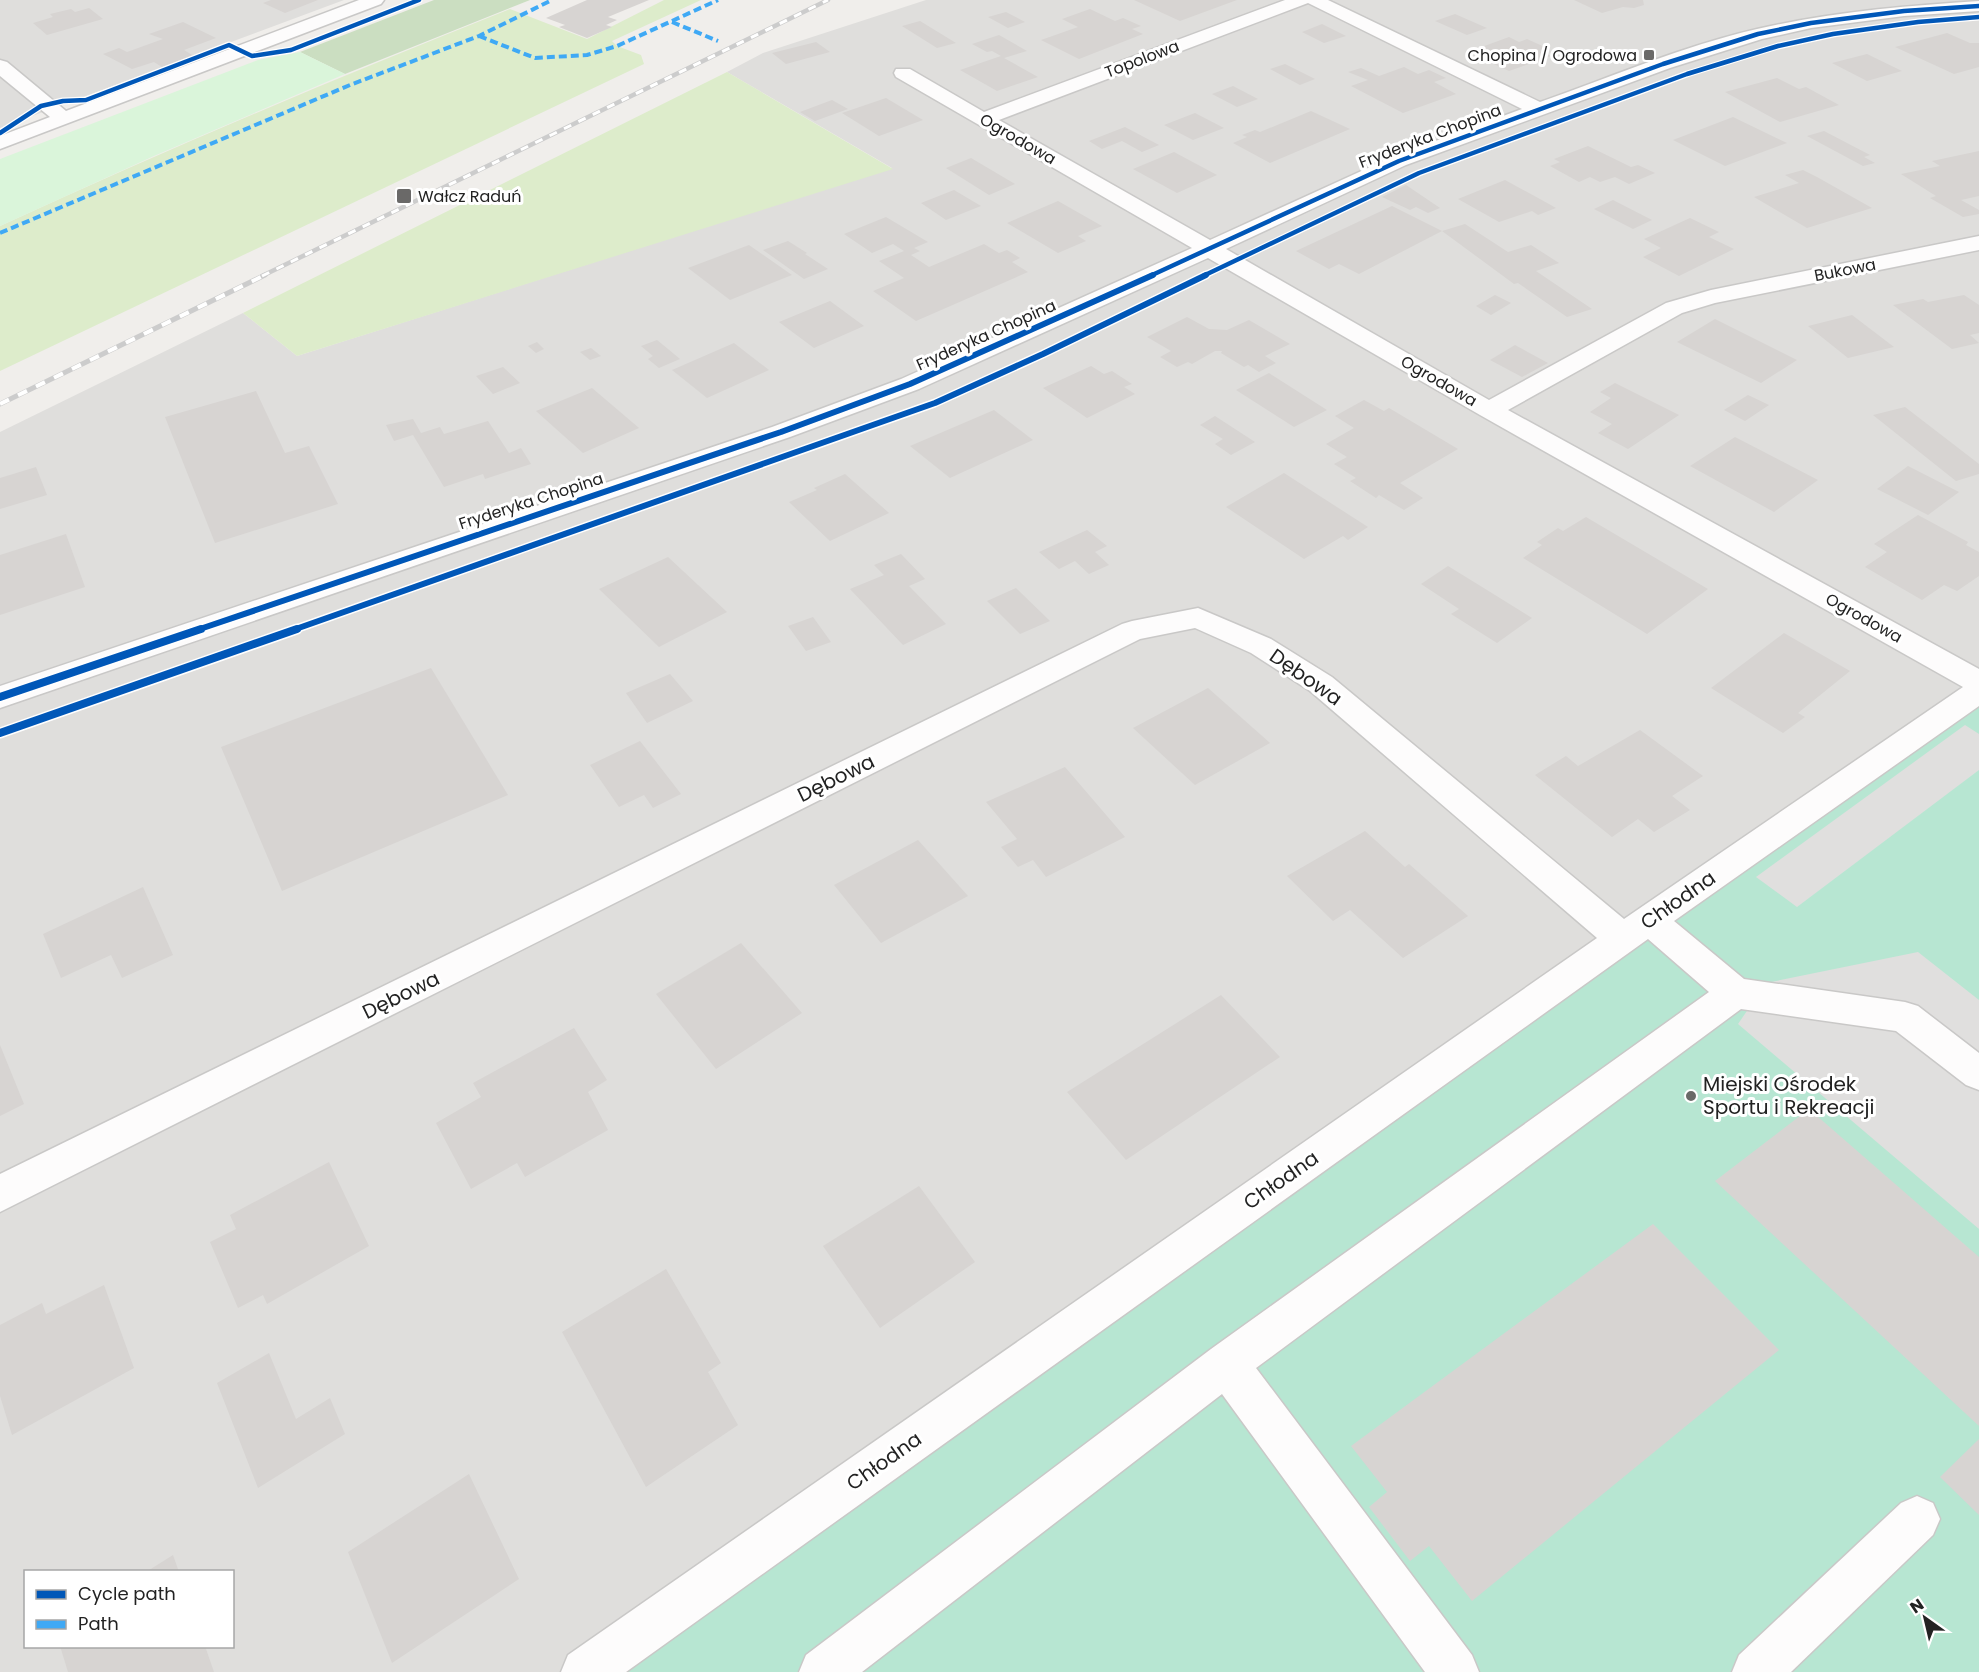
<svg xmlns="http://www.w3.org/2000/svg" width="1979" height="1672" font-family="Poppins,sans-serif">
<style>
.residential{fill:#dfdedc;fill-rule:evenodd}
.grass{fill:#ddeccb}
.forest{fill:#cbdec1}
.park{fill:#daf5da}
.pitch{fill:#b7e6d2}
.parking{fill:#e0dfde}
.building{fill:#d7d4d2}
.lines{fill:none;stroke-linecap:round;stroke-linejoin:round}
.minor-casing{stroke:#c9c8c7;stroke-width:3}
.minor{fill:#fdfcfc;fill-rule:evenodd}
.rail-far1-casing{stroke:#ccc;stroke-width:4.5}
.rail-casing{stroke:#ccc;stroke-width:5}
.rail-far1{stroke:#fff;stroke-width:3;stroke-dasharray:8;stroke-linecap:butt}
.rail{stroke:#fff;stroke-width:4;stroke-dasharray:10;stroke-linecap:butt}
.quiet{stroke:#3fa9f5;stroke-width:4;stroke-dasharray:8 4;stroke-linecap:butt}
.cycleway-far2-casing{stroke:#fff;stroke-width:7}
.cycleway-far1-casing{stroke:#fff;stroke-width:9}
.cycleway-casing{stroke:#fff;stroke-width:11}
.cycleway-far2{stroke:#0057b8;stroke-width:4.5}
.cycleway-far1{stroke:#0057b8;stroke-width:6}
.cycleway{stroke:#0057b8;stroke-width:8}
.poi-dot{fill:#6a6968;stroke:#fff;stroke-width:2}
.labels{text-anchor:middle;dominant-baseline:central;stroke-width:6;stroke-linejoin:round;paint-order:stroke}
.far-poi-label{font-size:16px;fill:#222;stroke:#fff;text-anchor:end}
.far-street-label{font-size:16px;fill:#222;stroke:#fff}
.street-label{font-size:20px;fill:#222;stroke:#fff}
.poi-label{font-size:20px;fill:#222;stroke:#fff;text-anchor:start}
</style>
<rect width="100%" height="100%" fill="#f0eeeb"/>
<g class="residential">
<path d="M0,0H344L0,128Z"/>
<path d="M926,0H1979V1672H0V432L243,313L297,356L892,168L727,72L763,53ZM26,1572H232V1646H26Z"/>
</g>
<g class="grass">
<path d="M664,0H701L612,41L617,46L641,55L644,64L0,371V226C168,149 338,77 510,9L587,39Z"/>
<path d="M727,72L893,169L297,356L243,313Z"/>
</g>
<path class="forest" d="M434,0H530L345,74L300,52Z"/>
<path class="park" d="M300,52L345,74L154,156L0,226V159L258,60Z"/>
<path class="pitch" d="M1979,691V1672H585Z"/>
<g class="parking">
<path d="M1965,725L1979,734V770L1797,907L1756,877Z"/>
<path d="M1918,952L1979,1000V1229L1738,1024L1766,983Z"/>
</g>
<g class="building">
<path d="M271,0H318L285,13L263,3Z"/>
<path d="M587,0H649L608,17L617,20L606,25L612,27L587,38L559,27L565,25L546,18Z"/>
<path d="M1134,0H1237L1180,21Z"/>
<path d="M1574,0H1643L1644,5L1634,8L1623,7L1602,13Z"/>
<path d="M89,8L103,19L47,35L33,23L53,17L50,14L71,9L75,12Z"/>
<path d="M1090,9L1115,21L1123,18L1141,26L1132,29L1143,34L1079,59L1041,40L1078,27L1062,19Z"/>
<path d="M1006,12L1025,22L1008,28L988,17Z"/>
<path d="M1455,14L1487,28L1467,35L1435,21Z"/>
<path d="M920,21L956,43L937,48L902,26Z"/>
<path d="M183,22L216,38L184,50L194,56L162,67L154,62L132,69L103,54L119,48L127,52L163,39L149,34Z"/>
<path d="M1322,24L1346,36L1324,43L1302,32Z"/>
<path d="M1947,33L1970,43H1979V67L1954,74L1895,47Z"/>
<path d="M999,35L1027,51L1004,58L1038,77L997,91L960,70L1001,56L992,51L987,52L972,44Z"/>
<path d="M1509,37L1519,42L1527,39L1547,48L1540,51L1551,56L1509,71L1468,52Z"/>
<path d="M816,42L830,52L786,64L772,53Z"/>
<path d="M1867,54L1902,71L1867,81L1832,63Z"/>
<path d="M1285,64L1315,79L1300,85L1270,69Z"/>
<path d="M1404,67L1418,74L1429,70L1446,78L1434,82L1456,94L1403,113L1351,86L1368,80L1348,72L1361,68L1379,76Z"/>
<path d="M1777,78L1799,89L1806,87L1839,105L1780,122L1725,92Z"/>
<path d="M1233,86L1258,99L1237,107L1212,94Z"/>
<path d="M886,98L923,120L879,136L842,113Z"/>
<path d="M832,100L848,109L815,121L800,112Z"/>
<path d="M1311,111L1350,129L1270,163L1233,143L1247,137L1242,135L1255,130L1260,132Z"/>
<path d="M1195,113L1224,128L1193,140L1164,125Z"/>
<path d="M1733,117L1787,143L1725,166L1673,140Z"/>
<path d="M1125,127L1159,145L1142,152L1122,141L1102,149L1089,141Z"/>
<path d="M1824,131L1870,155L1864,157L1875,163L1863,166L1807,136Z"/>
<path d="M1588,146L1631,167L1638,165L1655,173L1629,184L1615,177L1600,182L1590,177L1579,182L1550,166L1560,162L1554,159Z"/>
<path d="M1979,151V196L1961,200L1979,210V214L1963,217L1930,198L1936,196L1901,174L1940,166L1932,161Z"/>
<path d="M1174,152L1217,175L1177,193L1133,169Z"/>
<path d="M971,158L1015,184L989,195L946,168Z"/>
<path d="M1803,170L1817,177L1872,208L1807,228L1754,197L1799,183L1785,175Z"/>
<path d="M1505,180L1549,204L1556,208L1538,215L1532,211L1499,222L1458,199Z"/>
<path d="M1406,185L1440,208L1428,213L1416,207L1410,210L1382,197Z"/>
<path d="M954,190L981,206L946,220L921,203Z"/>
<path d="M1613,200L1652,220L1633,229L1594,209Z"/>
<path d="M1058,201L1102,226L1078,236L1086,241L1058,253L1007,223Z"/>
<path d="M1392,206L1442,231L1359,274L1339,264L1329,269L1296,251Z"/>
<path d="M886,217L928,242L914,248L920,251L911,255L929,267L984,244L999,253L1007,250L1020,258L1012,262L1028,272L916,321L873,291L904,278L879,261L904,251L893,244L872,253L844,234Z"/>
<path d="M1690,218L1719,232L1709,237L1734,249L1679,276L1643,257L1661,248L1644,239Z"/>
<path d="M1465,224L1508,252L1531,245L1559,263L1536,271L1592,309L1567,317L1518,283L1514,284L1442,231Z"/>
<path d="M788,241L807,253L805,254L828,269L804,279L763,250Z"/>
<path d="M749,245L792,275L730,300L688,268Z"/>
<path d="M1495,295L1511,303L1491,315L1476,306Z"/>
<path d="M1964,295L1979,305V333L1970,335L1979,343L1952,349L1893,305L1923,299L1928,302Z"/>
<path d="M830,301L864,326L814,348L779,322Z"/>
<path d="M1852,315L1894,347L1848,358L1808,326Z"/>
<path d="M1187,317L1209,329L1227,330L1249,320L1290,344L1265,356L1276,363L1259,372L1248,365L1244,367L1221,353L1222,351H1215L1192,364L1188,362L1177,367L1160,357L1171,351L1147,337Z"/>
<path d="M1715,319L1797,360L1761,383L1677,342Z"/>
<path d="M657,340L668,349L680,359L659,368L648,359L653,356L641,346Z"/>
<path d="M537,342L544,349L536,353L528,346Z"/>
<path d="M734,343L769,370L707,398L672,370Z"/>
<path d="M1515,345L1548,363L1522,377L1490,360Z"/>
<path d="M591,348L601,356L590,360L580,352Z"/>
<path d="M1091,366L1104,374L1112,371L1132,384L1124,387L1135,394L1087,418L1043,388Z"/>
<path d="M503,367L520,383L493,394L476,376Z"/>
<path d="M1269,373L1327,410L1294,427L1236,390Z"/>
<path d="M1615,383L1679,415L1628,449L1598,433L1612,424L1590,412L1611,398L1600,392Z"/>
<path d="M592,388L639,428L583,453L536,411Z"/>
<path d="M256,391L285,453L309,446L338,504L215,543L165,417Z"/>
<path d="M1748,395L1769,405L1745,421L1724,410Z"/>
<path d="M1364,400L1384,411L1389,408L1458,449L1400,483L1423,498L1404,510L1379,495L1376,498L1350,481L1356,478L1334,464L1347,457L1326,444L1354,428L1335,416Z"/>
<path d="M1905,407L1979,464V474L1956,481L1873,415Z"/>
<path d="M994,410L1033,440L950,478L910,446Z"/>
<path d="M1215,416L1255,442L1231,455L1215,444L1223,439L1200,425Z"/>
<path d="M413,419L421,433L440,427L444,434L488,421L509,453L521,448L531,464L485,479L483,474L444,487L413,435L394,441L386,425Z"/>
<path d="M1735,437L1818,480L1774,512L1690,466Z"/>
<path d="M1908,466L1959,492L1928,515L1877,489Z"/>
<path d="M36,467L47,495L0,509V478Z"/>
<path d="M1284,473L1368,527L1348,540L1343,536L1304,559L1226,507Z"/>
<path d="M845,474L889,513L830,541L789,502L817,490L814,488Z"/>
<path d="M1918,515L1968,542L1966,545L1979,552V576L1957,591L1944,585L1922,600L1865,567L1887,552L1874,544Z"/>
<path d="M1586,517L1708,589L1647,634L1523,558L1542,545L1537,542L1558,528L1563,531Z"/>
<path d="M1087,530L1107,546L1095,552L1109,565L1089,574L1075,561L1059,569L1039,552Z"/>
<path d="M66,534L85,587L0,615V555Z"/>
<path d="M901,554L925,579L909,586L946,624L903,645L850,589L884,575L874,565Z"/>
<path d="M668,557L727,612L659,647L599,589Z"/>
<path d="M1448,566L1487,590L1532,618L1497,643L1451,614L1459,609L1421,584Z"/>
<path d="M1016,588L1050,621L1020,634L987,601Z"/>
<path d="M813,617L831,642L806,651L788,626Z"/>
<path d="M1784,633L1850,671L1798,713L1805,717L1783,733L1711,688Z"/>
<path d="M431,668L508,795L282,891L221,747Z"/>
<path d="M670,674L693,701L647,723L626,693Z"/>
<path d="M1208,688L1270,743L1195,785L1133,728Z"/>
<path d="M1640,730L1703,776L1672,796L1690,810L1654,832L1638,819L1612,837L1535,775L1566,756L1578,766Z"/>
<path d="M640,741L681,794L653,808L644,795L619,807L590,765Z"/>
<path d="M1065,767L1125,837L1046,877L1033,860L1018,867L1001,847L1017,839L986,802Z"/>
<path d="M1365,831L1405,867L1409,864L1468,916L1403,958L1350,910L1333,921L1287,876Z"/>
<path d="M918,840L968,896L881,943L834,885Z"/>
<path d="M143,887L173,955L122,978L111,955L61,978L43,934Z"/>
<path d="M741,943L802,1013L716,1069L656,994Z"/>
<path d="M1221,995L1280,1057L1126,1160L1067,1092Z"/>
<path d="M574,1028L607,1080L588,1092L608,1130L525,1177L517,1163L471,1189L436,1123L481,1097L473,1083Z"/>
<path d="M0,1045L24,1104L0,1116Z"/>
<path d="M1809,1109L1979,1257V1426L1715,1181Z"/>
<path d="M329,1162L369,1246L267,1304L263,1295L238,1308L210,1242L236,1229L230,1215Z"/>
<path d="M919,1186L975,1262L880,1328L823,1246Z"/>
<path d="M1653,1224L1779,1350L1472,1601L1429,1546L1410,1561L1369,1507L1387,1492L1351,1446Z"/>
<path d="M666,1269L721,1363L708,1372L738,1425L646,1487L562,1332Z"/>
<path d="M104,1285L134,1368L12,1435L0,1396V1325L42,1303L46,1314Z"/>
<path d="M269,1353L296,1419L330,1398L345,1434L258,1488L217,1383Z"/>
<path d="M1979,1439V1515L1940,1477Z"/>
<path d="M469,1474L519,1579L392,1663L348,1552Z"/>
<path d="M173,1555L179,1572H146Z"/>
<path d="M60,1646H205L214,1672H68Z"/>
</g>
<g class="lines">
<defs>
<g id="minor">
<path d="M359,0H384L381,4L0,149V136L50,117L0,76V60L7,62L66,111Z"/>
<path d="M1285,0H1328L1540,102C1611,77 1683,46 1757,29C1830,12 1904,6 1979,1V11L1904,16L1811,28L1762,39L1670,68L1406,165L1226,249L1489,400L1666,303L1711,290L1979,236V250L1715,303L1682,313L1508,410L1979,669V706L1674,921L1744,979L1905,1002L1918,1006L1979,1053V1090L1966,1085L1896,1031L1741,1009L1256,1368L1472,1655L1479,1672H1425L1222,1394L862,1672H799L806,1655L1211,1349L1709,992L1648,939L626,1672H561L568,1655L1597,938L1310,691L1251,653L1195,628L1140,639L0,1212V1174L1122,624L1132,621L1198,608L1271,639L1332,677L1624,919L1963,687L1480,415L1208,258L919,389L790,437L0,708V686L772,427L901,379L1192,248L896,77L894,73L896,69H910L984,112ZM1308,3L1522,109L1392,157L1210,240L999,120Z"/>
<path d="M1917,1496L1933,1503L1940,1519L1933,1535L1791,1672H1732L1739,1655L1901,1503Z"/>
</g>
</defs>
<use href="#minor" class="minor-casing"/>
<use href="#minor" class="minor"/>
<defs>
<path id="rail-far1" d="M262,276L828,0"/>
<path id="rail" d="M0,404L265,275"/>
</defs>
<use href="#rail-far1" class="rail-far1-casing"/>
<use href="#rail" class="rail-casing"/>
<use href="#rail-far1" class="rail-far1"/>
<use href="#rail" class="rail"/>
<g class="quiet">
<path d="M672,22L718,41"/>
<path d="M479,36L535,58L587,55L617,46L718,0"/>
<path d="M0,233L350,85L479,36L552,0"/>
</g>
<defs>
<g id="cycleway-far2">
<path d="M0,133L41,106L63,101L86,100L229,45L252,56L291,50L419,0"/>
<path d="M1150,276L1399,161L1663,64L1758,34L1811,23L1904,11L1979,6"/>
<path d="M1203,276L1419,173L1687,74L1778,46L1833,34L1918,22L1979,17"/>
</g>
<g id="cycleway-far1">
<path d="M197,630L781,432L910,384L1153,275"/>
<path d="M293,630L935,403L1043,354L1206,275"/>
</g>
<g id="cycleway">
<path d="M0,697L201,629"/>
<path d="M0,733L297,629"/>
</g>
</defs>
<use href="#cycleway-far2" class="cycleway-far2-casing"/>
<use href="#cycleway-far1" class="cycleway-far1-casing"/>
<use href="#cycleway" class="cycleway-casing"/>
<use href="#cycleway-far2" class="cycleway-far2"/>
<use href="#cycleway-far1" class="cycleway-far1"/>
<use href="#cycleway" class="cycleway"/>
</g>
<g class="poi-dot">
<rect x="1643" y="49" width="12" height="12" rx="3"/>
<rect x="396" y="188" width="16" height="16" rx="3"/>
<circle cx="1691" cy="1096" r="6"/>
</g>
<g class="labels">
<g class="far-poi-label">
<text x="1637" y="55">Chopina / Ogrodowa</text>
<text x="418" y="196" text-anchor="start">Wałcz Raduń</text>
</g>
<g class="far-street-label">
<text transform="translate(1142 59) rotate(-21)">Topolowa</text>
<text transform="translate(1430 136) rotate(-21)">Fryderyka Chopina</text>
<text transform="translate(1018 139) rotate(30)">Ogrodowa</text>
<text transform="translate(1845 270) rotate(-11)">Bukowa</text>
<text transform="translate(986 335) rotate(-24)">Fryderyka Chopina</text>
<text transform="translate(1439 381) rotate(30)">Ogrodowa</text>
<text transform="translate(531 501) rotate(-18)">Fryderyka Chopina</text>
<text transform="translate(1864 618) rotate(29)">Ogrodowa</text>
</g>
<g class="street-label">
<text transform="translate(1306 677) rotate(35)">Dębowa</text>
<text transform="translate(836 778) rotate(-26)">Dębowa</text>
<text transform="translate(1678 900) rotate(-35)">Chłodna</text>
<text transform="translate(401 995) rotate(-26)">Dębowa</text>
<text transform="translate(1281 1180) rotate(-35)">Chłodna</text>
<text transform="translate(884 1461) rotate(-35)">Chłodna</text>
</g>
<g class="poi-label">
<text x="1703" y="1084">Miejski Ośrodek<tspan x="1703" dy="23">Sportu i Rekreacji</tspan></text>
</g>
</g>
<rect x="24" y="1570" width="210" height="78" fill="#ffffff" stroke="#a7a7a7" stroke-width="1.5"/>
<rect x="36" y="1590" width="30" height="9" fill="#0057b8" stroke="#a7a7a7" stroke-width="1.5"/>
<text x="78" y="1600" font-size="18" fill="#222222">Cycle path</text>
<rect x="36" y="1620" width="30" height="9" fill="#3fa9f5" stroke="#a7a7a7" stroke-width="1.5"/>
<text x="78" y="1630" font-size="18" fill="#222222">Path</text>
<g transform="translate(1925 1618) rotate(326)" stroke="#ffffff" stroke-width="4.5" paint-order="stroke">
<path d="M0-4.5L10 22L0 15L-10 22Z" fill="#222222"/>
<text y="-9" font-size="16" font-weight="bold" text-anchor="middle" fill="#222222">N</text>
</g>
</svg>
